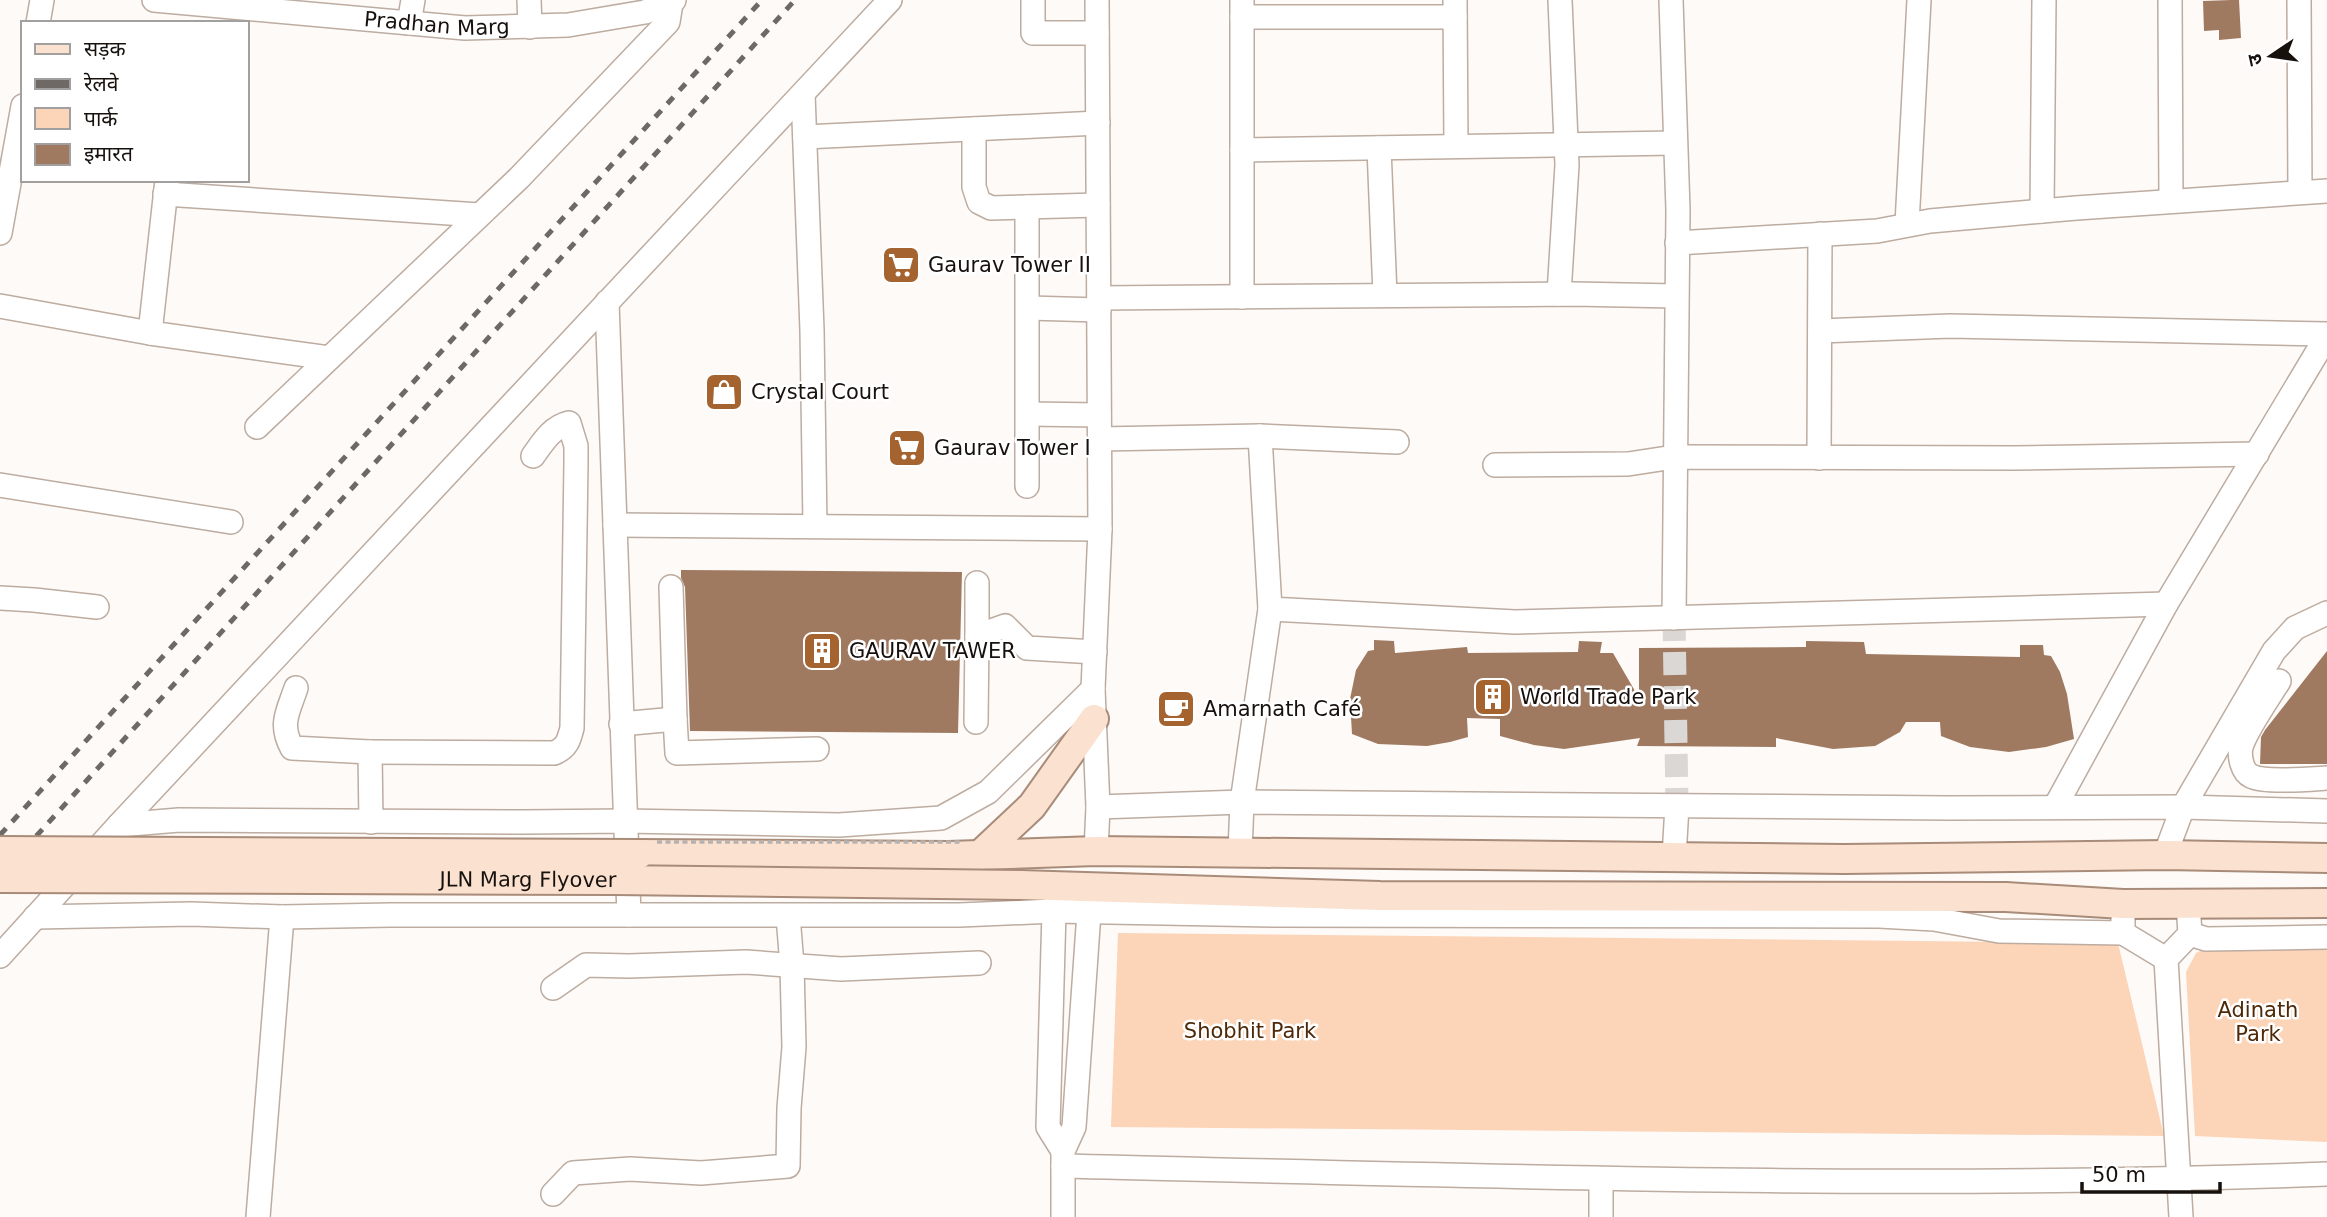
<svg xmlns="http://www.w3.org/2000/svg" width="2327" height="1217" font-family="'DejaVu Sans','Noto Sans Devanagari',sans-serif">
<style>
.green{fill:#fcd4b8}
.building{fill:#9f7a60}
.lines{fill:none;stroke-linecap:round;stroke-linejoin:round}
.minor-tunnel{stroke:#dbd7d5;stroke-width:23;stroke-dasharray:23 11;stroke-linecap:butt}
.minor-casing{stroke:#bdaca0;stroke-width:26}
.major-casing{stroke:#a88b78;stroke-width:32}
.minor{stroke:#fff;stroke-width:23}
.major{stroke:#fae1d0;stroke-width:28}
.rail{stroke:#6f6966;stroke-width:5;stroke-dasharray:9 9;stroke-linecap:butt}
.major-bridge-casing{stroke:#a88b78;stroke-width:32;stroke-linecap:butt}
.path-bridge{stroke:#b7b2b0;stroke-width:3.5;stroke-dasharray:5 3.5;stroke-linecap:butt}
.major-bridge{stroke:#fae1d0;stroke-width:28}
.labels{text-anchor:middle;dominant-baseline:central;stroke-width:5;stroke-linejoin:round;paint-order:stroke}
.street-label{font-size:21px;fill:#17110d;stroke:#fff}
.poi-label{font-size:21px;fill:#17110d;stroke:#fff;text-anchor:start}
.park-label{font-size:21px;fill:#4f2908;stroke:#fff}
</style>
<rect width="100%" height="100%" fill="#fefaf8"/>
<g class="green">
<path d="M1118,933L2118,943L2164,1136L1111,1127Z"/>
<path d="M2207,948H2327V1142L2195,1136L2186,972L2196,953Z"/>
</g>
<g class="building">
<path d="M2231,0H2239L2241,38L2219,40V30L2204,31L2203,1Z"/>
<path d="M681,570L962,572L958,733L690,731L685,587L681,578Z"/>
<path d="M1374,640L1394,641L1395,653L1467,647L1468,653L1578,652L1579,641L1602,642L1600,653H1613L1639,698V648L1806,647V641L1864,642L1866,654L2020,657V645H2043L2044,655L2051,656L2060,672L2067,694L2074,739L2046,747L2009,752L1970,747L1941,736L1940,722H1906L1900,732L1875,746L1833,749L1776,738V747L1637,746L1640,738L1564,749L1534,745L1500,736V719L1467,718L1468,737L1450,742L1427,746L1378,744L1352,734L1350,699L1356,670L1368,651L1374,650Z"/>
<path d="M2327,651V764H2260L2261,737L2265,730Z"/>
</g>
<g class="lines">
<path class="minor-tunnel" d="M1674,618L1677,806"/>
<defs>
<g id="minor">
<path id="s1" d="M154,0L465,28L568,25L645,12L674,0"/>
<path d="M529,0L530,27"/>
<path d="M1033,0V33H1097"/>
<path d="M1242,0V297"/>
<path d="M1455,0L1456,146"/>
<path d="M1671,0L1678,210L1674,618"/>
<path d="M2170,0L2171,201"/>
<path d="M2299,0L2300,192"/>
<path d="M1242,17H1455"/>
<path d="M38,23L42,0"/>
<path d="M409,23L413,0"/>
<path d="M803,94L812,330L815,526"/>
<path d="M974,129V187L979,202L991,208L1098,205"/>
<path d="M805,137L1098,123"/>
<path d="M1379,148L1385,295"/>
<path d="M1242,150L1675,143"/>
<path d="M167,180L150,333L329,358"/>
<path d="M165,194L479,215"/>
<path d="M2042,211L2044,0"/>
<path d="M1907,224L1919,0"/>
<path d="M0,233L23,106"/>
<path d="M1677,243L1877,231L1930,221L2076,208L2327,191"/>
<path d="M1559,294L1567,165L1560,0"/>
<path d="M1099,298L1573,294L1676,296"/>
<path d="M607,302L629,915"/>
<path d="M0,306L150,333"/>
<path d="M1029,308L1099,310"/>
<path d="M1820,331L1950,326L2327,334"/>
<path d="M1028,414L1099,415"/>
<path d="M257,427L519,178L668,22L671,3"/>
<path d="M1260,436L1270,609L1515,622L2166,604"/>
<path d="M1100,439L1260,436L1397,442"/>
<path d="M1819,458L1820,234"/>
<path d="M1495,465L1628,464L1674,457L2014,458L2257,454"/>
<path d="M0,485L231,522"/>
<path d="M1027,486V207"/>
<path d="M615,525L1100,529"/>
<path d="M671,587L675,719"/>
<path d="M0,598L34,600L97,607"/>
<path d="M977,636V583"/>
<path d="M2279,681C2269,697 2246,730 2241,747C2239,756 2242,772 2251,776C2264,783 2310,779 2327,778"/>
<path d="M296,688C288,712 279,724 292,748L370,752L371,822"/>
<path d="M976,722L977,636L1005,626L1027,648L1095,652"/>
<path d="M621,724L675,719L677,753L817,749"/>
<path d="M370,752L554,753C567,748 569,740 572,728L576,463V446L569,423C552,427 543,442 533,456"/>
<path d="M1098,807L1242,802L1947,808L2183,807L2327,811"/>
<path d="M2055,807L2166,604L2327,336"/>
<path d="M119,825L179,820L523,822L625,821L839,825L941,818L988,792L1093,689"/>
<path d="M1096,851L1098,807L1093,689L1100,529L1097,0"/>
<path d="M1240,852L1242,802L1270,609"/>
<path d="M2165,855L2183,807L2274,651L2295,628L2327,613"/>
<path d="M1674,857L1677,806"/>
<path d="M1057,896L1054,911L1048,1127L1063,1151"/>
<path d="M35,917L191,914L282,917L391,915H960L1054,911L1277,915L1879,916L1934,919L1999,931L2123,933"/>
<path d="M2123,920V933L2166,959"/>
<path d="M2190,934L2206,939L2327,937"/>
<path d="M0,956L119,825L890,0"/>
<path d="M553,988L586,965L629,966L746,962L841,969L979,963"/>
<path d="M1063,1166C1484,1176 1906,1190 2327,1174"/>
<path d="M1601,1179V1217"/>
<path d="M553,1194L573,1173L630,1169L701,1173L788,1166L789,1108L794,1047L792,965L788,916"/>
<path d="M258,1217L282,917"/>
<path d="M1063,1217V1151L1074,1127L1090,898"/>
<path d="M2181,1217L2166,959L2190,934L2188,903"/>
</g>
<g id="major">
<path d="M639,854L948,856L1096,851L1844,859L2165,855L2327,858"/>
<path d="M980,855L1032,806L1094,719"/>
<path d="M1020,885L1380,896L2006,897L2123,904L2327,903"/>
</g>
</defs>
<use href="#minor" class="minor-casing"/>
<use href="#major" class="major-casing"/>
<use href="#minor" class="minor"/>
<use href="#major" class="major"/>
<g class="rail">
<path d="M0,835L762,0"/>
<path d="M0,876L795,0"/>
</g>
<defs>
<g id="major-bridge">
<path d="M0,851L639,854"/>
<path id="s2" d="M0,878L614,880L1020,885"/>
</g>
</defs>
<use href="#major-bridge" class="major-bridge-casing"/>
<path class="path-bridge" d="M657,842H961"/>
<use href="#major-bridge" class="major-bridge"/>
</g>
<defs>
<symbol id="supermarket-square" viewBox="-11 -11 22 22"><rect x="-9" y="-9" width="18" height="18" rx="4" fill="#a4632f" stroke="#fff"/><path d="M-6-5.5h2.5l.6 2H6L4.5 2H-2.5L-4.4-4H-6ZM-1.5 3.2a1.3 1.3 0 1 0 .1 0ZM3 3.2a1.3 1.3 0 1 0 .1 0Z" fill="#fff"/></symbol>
<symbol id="shop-square" viewBox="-11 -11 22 22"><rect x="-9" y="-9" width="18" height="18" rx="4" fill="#a4632f" stroke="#fff"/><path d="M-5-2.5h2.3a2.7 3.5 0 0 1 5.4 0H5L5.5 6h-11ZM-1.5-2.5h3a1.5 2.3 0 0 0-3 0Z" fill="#fff"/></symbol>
<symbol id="building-square" viewBox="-11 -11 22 22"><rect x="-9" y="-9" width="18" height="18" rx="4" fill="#a4632f" stroke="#fff"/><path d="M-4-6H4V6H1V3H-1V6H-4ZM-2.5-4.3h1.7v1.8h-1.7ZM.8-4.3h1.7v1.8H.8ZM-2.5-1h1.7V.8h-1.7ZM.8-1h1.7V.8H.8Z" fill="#fff"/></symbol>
<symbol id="cafe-square" viewBox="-11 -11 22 22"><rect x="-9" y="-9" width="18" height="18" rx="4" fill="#a4632f" stroke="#fff"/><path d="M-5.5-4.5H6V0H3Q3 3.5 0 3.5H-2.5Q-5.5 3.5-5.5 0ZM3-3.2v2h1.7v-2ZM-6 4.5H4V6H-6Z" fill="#fff"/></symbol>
</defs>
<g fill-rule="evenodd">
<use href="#supermarket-square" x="879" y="243" width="44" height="44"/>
<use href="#shop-square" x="702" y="370" width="44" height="44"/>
<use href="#supermarket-square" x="885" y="426" width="44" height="44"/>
<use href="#building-square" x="800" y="629" width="44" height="44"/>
<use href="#building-square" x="1471" y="675" width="44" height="44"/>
<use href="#cafe-square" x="1154" y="687" width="44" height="44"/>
</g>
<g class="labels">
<g class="street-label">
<text stroke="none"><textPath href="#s1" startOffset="284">Pradhan Marg</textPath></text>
<text stroke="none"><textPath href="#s2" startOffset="528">JLN Marg Flyover</textPath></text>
</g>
<g class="poi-label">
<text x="928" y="265">Gaurav Tower II</text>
<text x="751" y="392">Crystal Court</text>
<text x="934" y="448">Gaurav Tower I</text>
<text x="849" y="651">GAURAV TAWER</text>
<text x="1520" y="697">World Trade Park</text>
<text x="1203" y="709">Amarnath Café</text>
</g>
<g class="park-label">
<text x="2258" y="1010">Adinath<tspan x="2258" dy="24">Park</tspan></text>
<text x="1250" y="1031">Shobhit Park</text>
</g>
</g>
<rect x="21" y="21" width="228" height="161" fill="#ffffff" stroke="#a2a09e" stroke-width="2"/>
<rect x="35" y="44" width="35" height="10" fill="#fae1d0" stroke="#a2a09e" stroke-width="2"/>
<text x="84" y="56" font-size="21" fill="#17110d">सड़क</text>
<rect x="35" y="79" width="35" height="10" fill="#6f6966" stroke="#a2a09e" stroke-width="2"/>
<text x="84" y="91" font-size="21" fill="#17110d">रेलवे</text>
<rect x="35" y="108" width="35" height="21" fill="#fcd4b8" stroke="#a2a09e" stroke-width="2"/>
<text x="84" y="126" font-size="21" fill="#17110d">पार्क</text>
<rect x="35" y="144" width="35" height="21" fill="#9f7a60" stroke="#a2a09e" stroke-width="2"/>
<text x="84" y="161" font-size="21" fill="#17110d">इमारत</text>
<g transform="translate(2271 56) rotate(257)" stroke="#ffffff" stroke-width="5" paint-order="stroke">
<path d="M0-5L12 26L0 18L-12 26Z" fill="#17110d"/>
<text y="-10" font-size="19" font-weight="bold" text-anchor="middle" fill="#17110d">उ</text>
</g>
<path d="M2082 1182v10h138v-10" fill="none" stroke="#17110d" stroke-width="3.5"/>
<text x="2092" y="1182" font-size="21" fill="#17110d" stroke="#ffffff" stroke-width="5" paint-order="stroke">50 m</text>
</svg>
